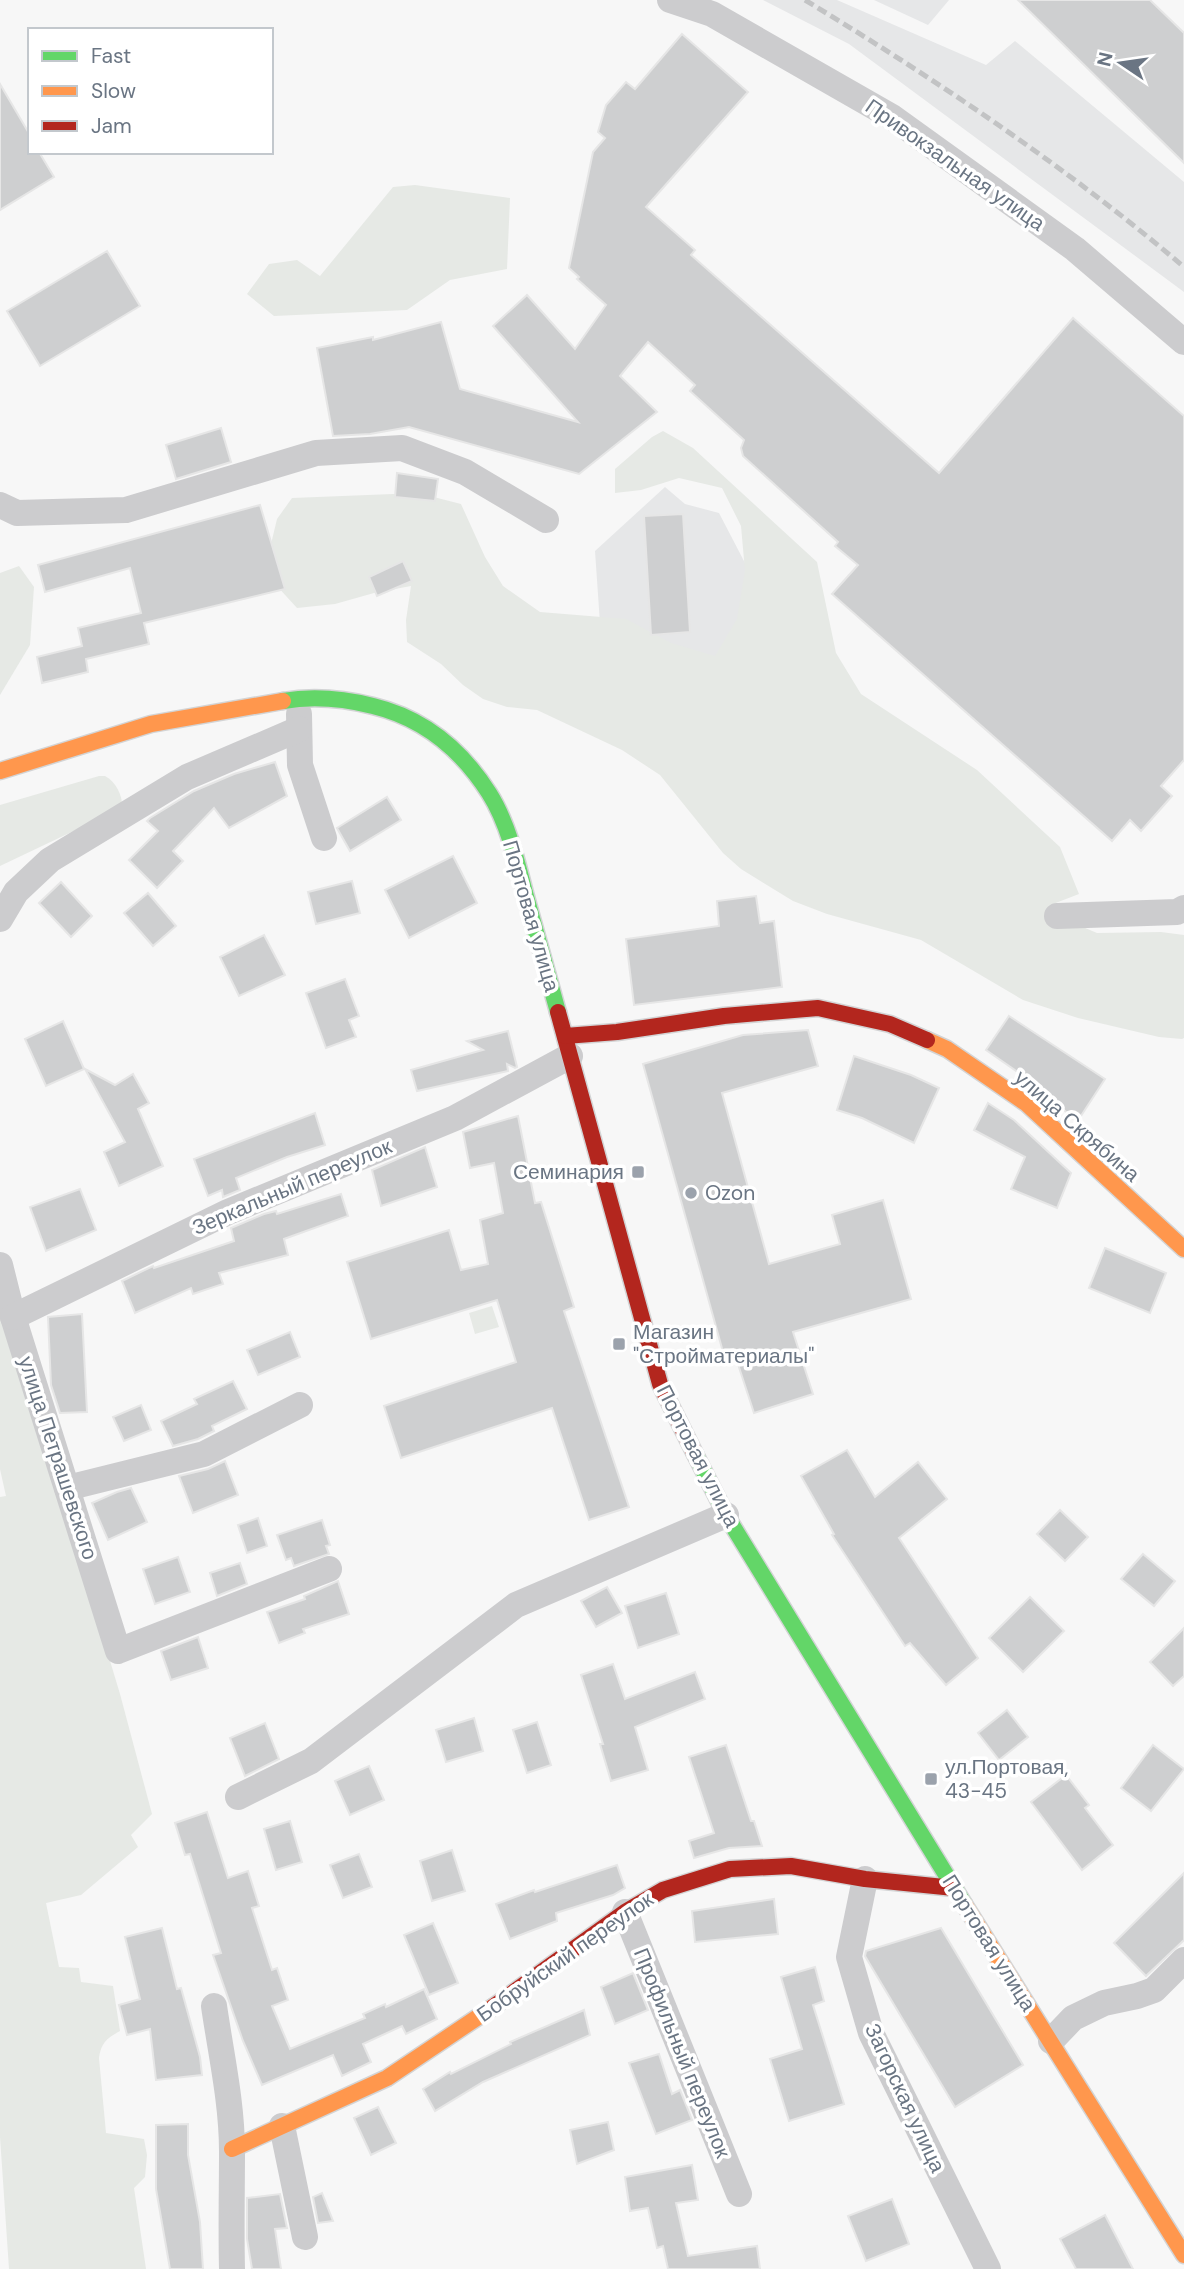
<svg xmlns="http://www.w3.org/2000/svg" width="1184" height="2269" font-family="'DM Sans',sans-serif">
<style>
.built{fill:#e6e7e8}
.green{fill:#e6e9e5}
.building{fill:#cecfd0;stroke:#e6e6e6;stroke-width:2}
.lines{fill:none;stroke-linecap:round;stroke-linejoin:round}
.fast-casing{stroke:#d3d4d5;stroke-width:19}
.slow-casing{stroke:#d3d4d5;stroke-width:19}
.jam-casing{stroke:#d3d4d5;stroke-width:19}
.street{stroke:#ccccce;stroke-width:26}
.fast{stroke:#63d668;stroke-width:16}
.slow{stroke:#ff974d;stroke-width:16}
.jam{stroke:#b3261e;stroke-width:16}
.rail{stroke:#c2c3c4;stroke-width:5;stroke-dasharray:10 5;stroke-linecap:butt}
.poi-dot{fill:#9ba2ac;stroke:#fff;stroke-width:2.5}
.labels{text-anchor:middle;dominant-baseline:central;stroke-width:7;stroke-linejoin:round;paint-order:stroke}
.street-label{font-size:21px;fill:#6a7583;stroke:#fff}
.poi-label{font-size:21px;fill:#6a7583;stroke:#fff;text-anchor:start}
</style>
<rect width="100%" height="100%" fill="#f7f7f7"/>
<g class="built">
<path d="M763,0H837L986,65L1015,41L1184,182V292L849,44Z"/>
<path d="M874,0H949L928,25Z"/>
<path d="M665,487L685,504L719,513L771,613L769,675L603,667L595,551Z"/>
</g>
<g class="green">
<path d="M415,185L510,198L507,269L450,280L407,310L274,316L247,294L269,264L297,260L320,276L393,187Z"/>
<path d="M663,431L693,448L817,562L836,653L861,694L977,770L1060,847L1079,894L1053,904L1057,916L1097,933L1161,932L1184,935V1038L1182,1039L1159,1037L1078,1018L1023,1000L921,940L827,914L793,901L741,869L723,853L660,775L622,750L537,710L507,707L483,699L463,685L441,664L407,642L406,620L411,586L374,593L335,604L297,608L276,585L271,544L277,519L292,498L418,493L461,504L485,557L503,586L540,612L626,619L671,643L715,656L737,619L745,571L741,526L722,488L679,478L641,490L615,493V469L652,437Z"/>
<path d="M19,566L34,587L30,645L0,695V573Z"/>
<path d="M99,776H105C116,782 123,796 122,808L0,866V805Z"/>
<path d="M0,1290L8,1322L120,1694L152,1814L131,1835L138,1847L81,1895L46,1903L59,1967L79,1968L81,1982L113,1986L120,2031C107,2038 101,2043 99,2058L106,2133L144,2139L147,2155L145,2177L134,2188L146,2269H9L0,2137V1497L6,1496L0,1469Z"/>
<path d="M492,1306L499,1327L475,1334L469,1313Z"/>
</g>
<g class="building">
<path d="M1018,0H1150L1184,33V163Z"/>
<path d="M682,34L748,92L646,207L695,250L691,255L939,473L1073,318L1184,416V760L1161,786L1172,796L1141,831L1130,820L1112,841L832,594L858,565L835,546L838,542L743,456L741,448L744,440L690,391L695,385L648,342L620,376L657,412L579,474L409,427L370,434L333,436L317,348L373,337V340L441,322L460,389L578,422L493,326L527,295L575,349L606,305L577,279L579,277L569,268L593,152L605,138L598,132L606,105L626,82L635,89Z"/>
<path d="M0,84L30,135V152H39L54,177L0,210Z"/>
<path d="M107,251L140,306L40,366L7,311Z"/>
<path d="M221,428L231,462L176,479L166,445Z"/>
<path d="M397,473L438,479L435,501L395,497Z"/>
<path d="M260,505L285,589L144,623L149,644L86,659L88,672L42,683L37,657L82,646L78,628L141,613L130,568L45,592L38,565Z"/>
<path d="M683,514L690,632L651,635L644,516Z"/>
<path d="M403,561L412,581L377,596L369,577Z"/>
<path d="M275,762L287,796L229,828L214,808L173,851L183,861L157,888L129,860L158,831L147,821L150,818L194,791L234,774Z"/>
<path d="M387,797L401,820L350,851L337,828Z"/>
<path d="M453,856L477,903L409,938L385,890Z"/>
<path d="M352,881L360,913L316,924L308,892Z"/>
<path d="M61,882L92,916L71,937L39,903Z"/>
<path d="M148,893L176,926L153,946L124,913Z"/>
<path d="M756,896L760,923L774,921L782,987L634,1005L626,939L719,926L717,901Z"/>
<path d="M264,935L285,975L239,996L220,957Z"/>
<path d="M345,979L359,1016L349,1020L356,1037L326,1048L306,993Z"/>
<path d="M1009,1016L1105,1079L1077,1122L1039,1087L986,1050Z"/>
<path d="M63,1021L84,1069L46,1086L25,1039Z"/>
<path d="M808,1030L818,1066L722,1093L769,1264L840,1244L832,1215L883,1200L911,1299L793,1332L813,1394L754,1413L733,1349L723,1352L643,1064L743,1035Z"/>
<path d="M508,1031L517,1067L515,1068L507,1064L508,1071L417,1091L411,1070L483,1050L467,1041Z"/>
<path d="M854,1056L911,1075L939,1088L914,1143L862,1118L837,1110Z"/>
<path d="M85,1069L115,1085L133,1074L149,1103L138,1109L163,1166L119,1186L104,1152L125,1142Z"/>
<path d="M988,1103L1014,1120L1071,1173L1057,1208L1011,1189L1025,1157L974,1130Z"/>
<path d="M315,1113L325,1145L287,1157L236,1178L240,1190L223,1197L222,1190L208,1196L194,1159Z"/>
<path d="M518,1116L535,1203L541,1202L574,1307L564,1311L629,1507L589,1520L552,1408L401,1458L384,1406L516,1362L497,1300L371,1339L347,1262L449,1230L461,1270L488,1264L480,1220L503,1213L494,1163L470,1168L463,1132Z"/>
<path d="M425,1147L437,1187L381,1206L372,1170Z"/>
<path d="M80,1189L96,1230L46,1251L30,1207Z"/>
<path d="M341,1194L348,1216L284,1239L288,1255L219,1273L223,1284L193,1294L191,1288L135,1313L122,1281L153,1266L154,1268L234,1241L231,1228L264,1214L276,1211L277,1214Z"/>
<path d="M1105,1248L1166,1273L1150,1313L1089,1288Z"/>
<path d="M82,1314L87,1412L60,1413L51,1385L48,1317Z"/>
<path d="M290,1332L300,1357L258,1375L247,1350Z"/>
<path d="M233,1381L247,1409L212,1426L214,1431L198,1439L173,1446L161,1421L197,1404L194,1399Z"/>
<path d="M141,1405L151,1430L124,1441L113,1417Z"/>
<path d="M847,1450L875,1497L918,1462L947,1499L899,1538L978,1658L946,1685L910,1643L905,1646L832,1535L834,1534L801,1476Z"/>
<path d="M225,1461L238,1495L193,1513L179,1476L208,1469Z"/>
<path d="M131,1488L147,1522L108,1540L92,1503L117,1492Z"/>
<path d="M1060,1510L1088,1537L1065,1561L1037,1534Z"/>
<path d="M258,1518L267,1546L247,1553L238,1525Z"/>
<path d="M322,1520L330,1545L326,1546L329,1554L294,1566L291,1558L286,1560L277,1535Z"/>
<path d="M1143,1554L1175,1581L1154,1606L1121,1579Z"/>
<path d="M178,1557L190,1592L155,1604L143,1569Z"/>
<path d="M240,1563L247,1584L217,1596L210,1573Z"/>
<path d="M338,1581L349,1614L303,1629L305,1633L279,1643L267,1612L305,1599L304,1596Z"/>
<path d="M607,1587L622,1613L596,1627L581,1601Z"/>
<path d="M666,1593L679,1634L638,1648L625,1606Z"/>
<path d="M1030,1597L1064,1631L1023,1672L989,1638Z"/>
<path d="M1184,1628V1676L1173,1686L1150,1662Z"/>
<path d="M198,1637L208,1668L171,1680L161,1651Z"/>
<path d="M613,1664L625,1699L695,1672L705,1699L635,1727L648,1770L611,1781L600,1744H603L581,1675Z"/>
<path d="M1007,1710L1028,1737L999,1760L978,1733Z"/>
<path d="M474,1718L483,1751L446,1762L436,1730Z"/>
<path d="M537,1722L551,1765L527,1773L513,1730Z"/>
<path d="M265,1723L279,1759L245,1776L230,1738Z"/>
<path d="M726,1745L751,1821H754L762,1846L729,1848L694,1858L689,1841L714,1833L689,1757Z"/>
<path d="M1153,1745L1184,1769L1151,1811L1121,1788Z"/>
<path d="M369,1766L384,1800L350,1815L335,1781Z"/>
<path d="M1066,1775L1089,1805L1085,1808L1113,1845L1082,1870L1031,1802Z"/>
<path d="M207,1812L228,1878L248,1871L259,1906L252,1908L272,1970L277,1968L288,2000L272,2006L290,2049L365,2018L363,2014L385,2004L386,2007L424,1989L437,2019L406,2034L402,2026L363,2044L371,2062L342,2076L333,2055L262,2085L243,2041L213,1955L221,1953L190,1854L185,1855L175,1823Z"/>
<path d="M290,1821L302,1862L276,1870L264,1829Z"/>
<path d="M452,1850L465,1891L432,1901L420,1861Z"/>
<path d="M359,1854L372,1887L343,1898L330,1865Z"/>
<path d="M617,1865L625,1888L613,1895L556,1913L557,1921L510,1939L496,1904L534,1890L535,1892Z"/>
<path d="M1184,1873V1940L1146,1976L1114,1943Z"/>
<path d="M774,1899L778,1934L695,1942L692,1911Z"/>
<path d="M433,1923L458,1983L429,1995L404,1935Z"/>
<path d="M162,1928L177,1989L181,1988L200,2057L202,2075L156,2080L150,2029L127,2035L119,2005L140,1999L125,1937Z"/>
<path d="M941,1928L1023,2065L955,2107L865,1956L866,1951Z"/>
<path d="M815,1967L824,2001L813,2005L844,2104L789,2121L770,2059L802,2049L781,1977Z"/>
<path d="M633,1973L648,2010L615,2024L601,1987Z"/>
<path d="M584,2010L590,2035L483,2082L435,2111L423,2089L450,2072L451,2074L511,2044L510,2042Z"/>
<path d="M659,2054L672,2094L680,2090L692,2120L656,2134L629,2063Z"/>
<path d="M378,2107L396,2143L371,2155L354,2118Z"/>
<path d="M608,2122L614,2150L577,2164L570,2130Z"/>
<path d="M188,2124V2155L200,2222L203,2269H170L156,2189V2125Z"/>
<path d="M692,2165L698,2200L676,2203L688,2256L757,2246L760,2269H668L663,2246L657,2248L648,2208L630,2211L625,2177Z"/>
<path d="M322,2193L333,2221L318,2223L313,2197Z"/>
<path d="M280,2194L287,2228L275,2229L281,2269H252L247,2239V2198Z"/>
<path d="M892,2199L909,2244L866,2261L848,2216Z"/>
<path d="M1105,2215L1133,2269H1076L1060,2239Z"/>
</g>
<g class="lines">
<defs>
<g id="fast">
<path d="M283,701C312,696 345,699 373,706C423,718 461,749 489,793C507,821 517,861 525,893C536,933 547,972 558,1012"/>
<path d="M695,1454L726,1515L964,1904"/>
</g>
<g id="slow">
<path d="M0,771L151,724L283,701"/>
<path d="M927,1040L947,1049L1027,1104L1184,1249"/>
<path d="M964,1904L1184,2255"/>
<path d="M232,2149L387,2078L493,2007"/>
</g>
<g id="jam">
<path d="M558,1012L660,1384L695,1454"/>
<path d="M565,1036L617,1032L724,1016L818,1008L890,1024L927,1040"/>
<path d="M493,2007L625,1912L663,1890L730,1869L791,1866L865,1879L954,1888"/>
</g>
</defs>
<use href="#fast" class="fast-casing"/>
<use href="#slow" class="slow-casing"/>
<use href="#jam" class="jam-casing"/>
<g class="street">
<path d="M670,0L712,14L892,117L1075,249L1184,342"/>
<path d="M0,505L17,513L126,510L316,453L402,448L465,472L546,520"/>
<path d="M299,714L300,765L324,838"/>
<path d="M1057,916L1177,912L1184,908"/>
<path d="M0,919L16,892L50,860L187,777L299,729"/>
<path d="M0,1265L13,1317L118,1651L329,1569"/>
<path d="M13,1317L228,1212L455,1118L570,1056"/>
<path d="M67,1488L204,1454L300,1405"/>
<path d="M238,1797L311,1761L516,1605L726,1515"/>
<path d="M865,1879L849,1957L871,2033L988,2269"/>
<path d="M625,1912L739,2194"/>
<path d="M214,2006C221,2054 232,2103 232,2151C232,2190 231,2229 232,2269"/>
<path d="M1051,2041L1073,2018L1104,2003L1137,1996L1154,1990L1184,1960"/>
<path d="M282,2126L305,2237"/>
</g>
<use href="#fast" class="fast"/>
<use href="#slow" class="slow"/>
<use href="#jam" class="jam"/>
<path class="rail" d="M805,0C935,79 1068,168 1184,267"/>
</g>
<g class="poi-dot">
<rect x="631" y="1165" width="14" height="14" rx="3.5"/>
<circle cx="691" cy="1193" r="7"/>
<rect x="612" y="1337" width="14" height="14" rx="3.5"/>
<rect x="924" y="1772" width="14" height="14" rx="3.5"/>
</g>
<g class="labels">
<g class="street-label">
<text transform="translate(955 165) rotate(35)">Привокзальная улица</text>
<text transform="translate(531 916) rotate(74)">Портовая улица</text>
<text transform="translate(1077 1126) rotate(41)">улица Скрябина</text>
<text transform="translate(292 1187) rotate(-23)">Зеркальный переулок</text>
<text transform="translate(698 1456) rotate(63)">Портовая улица</text>
<text transform="translate(58 1458) rotate(72)">улица Петрашевского</text>
<text transform="translate(989 1943) rotate(58)">Портовая улица</text>
<text transform="translate(565 1957) rotate(-35)">Бобруйский переулок</text>
<text transform="translate(682 2053) rotate(68)">Профильный переулок</text>
<text transform="translate(905 2098) rotate(65)">Загорская улица</text>
</g>
<g class="poi-label">
<text x="624" y="1172" text-anchor="end">Семинария</text>
<text x="705" y="1193">Ozon</text>
<text x="633" y="1332">Магазин<tspan x="633" dy="24">"Стройматериалы"</tspan></text>
<text x="945" y="1767">ул.Портовая,<tspan x="945" dy="24">43-45</tspan></text>
</g>
</g>
<rect x="28" y="28" width="245" height="126" fill="#ffffff" stroke="#c3c8cd" stroke-width="2"/>
<rect x="42" y="51" width="35" height="10" fill="#63d668" stroke="#c3c8cd" stroke-width="2"/>
<text x="91" y="63" font-size="21" fill="#6a7583">Fast</text>
<rect x="42" y="86" width="35" height="10" fill="#ff974d" stroke="#c3c8cd" stroke-width="2"/>
<text x="91" y="98" font-size="21" fill="#6a7583">Slow</text>
<rect x="42" y="121" width="35" height="10" fill="#b3261e" stroke="#c3c8cd" stroke-width="2"/>
<text x="91" y="133" font-size="21" fill="#6a7583">Jam</text>
<g transform="translate(1121 63) rotate(283)" stroke="#ffffff" stroke-width="5" paint-order="stroke">
<path d="M0-5L12 26L0 18L-12 26Z" fill="#6a7583"/>
<text y="-10" font-size="19" font-weight="bold" text-anchor="middle" fill="#6a7583">N</text>
</g>
</svg>
